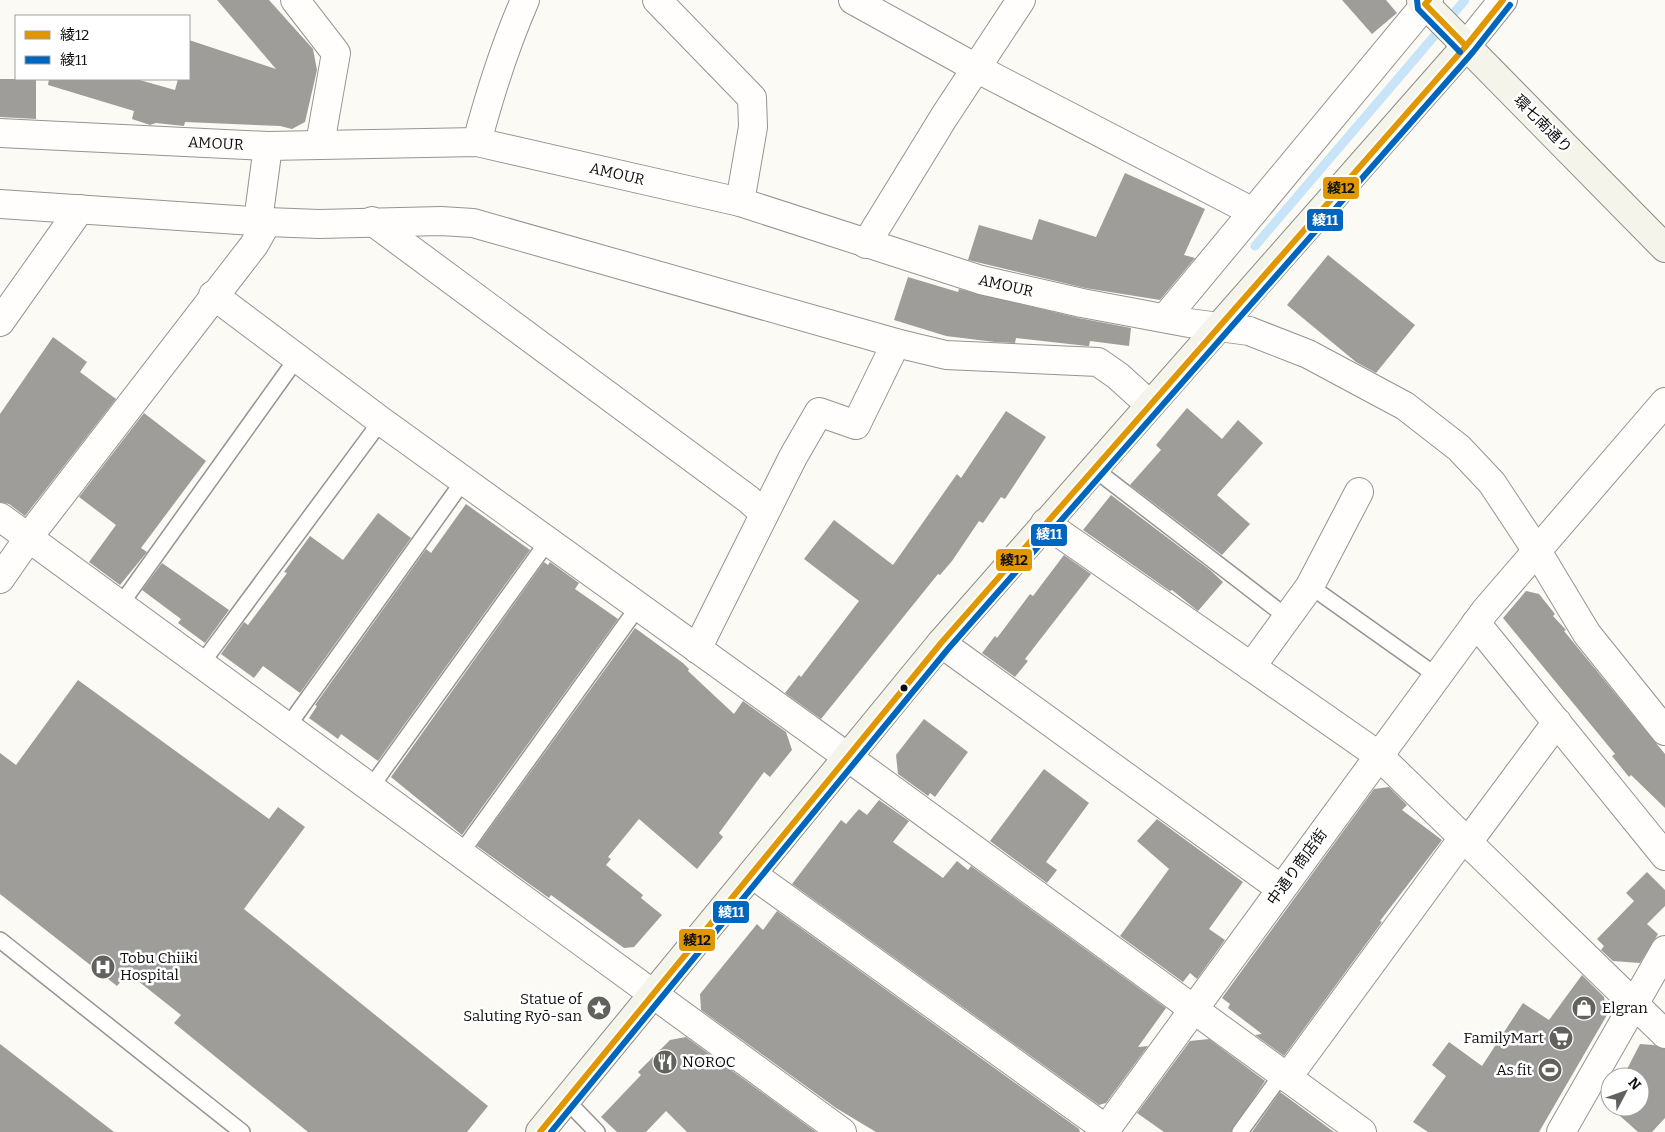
<svg xmlns="http://www.w3.org/2000/svg" width="1665" height="1132" font-family="Bitter,'Noto Sans JP',serif">
<style>
.lines{fill:none;stroke-linecap:round;stroke-linejoin:round}
.stream{stroke:#c8e4f8;stroke-width:9}
.building{fill:#9f9d99}
.lane-casing{stroke:#959492;stroke-width:18}
.street-casing{stroke:#959492;stroke-width:30}
.secondary-casing{stroke:#8c8b88;stroke-width:30}
.lane{stroke:#fffefd;stroke-width:15}
.street{stroke:#fffefd;stroke-width:28}
.secondary{stroke:#f5f4ea;stroke-width:28}
.bus-1-casing{stroke:#fff;stroke-width:10}
.bus-2-casing{stroke:#fff;stroke-width:10}
.bus-1{stroke:#e09701;stroke-width:6}
.bus-2{stroke:#0065bd;stroke-width:6}
.bus-dot{fill:#0e0e0e;stroke:#fff;stroke-width:2}
.labels{text-anchor:middle;dominant-baseline:central;stroke-width:5;stroke-linejoin:round;paint-order:stroke}
.street-label{font-size:15px;fill:#0e0e0e;stroke:#fff}
.poi-label{font-size:15px;fill:#0e0e0e;stroke:#fff;text-anchor:start}
.line-badge{stroke:#fff;stroke-width:2}
.badge-label{font-size:14px;text-anchor:middle;font-weight:bold;fill:#fff}
.pale-badge-label{font-size:14px;text-anchor:middle;font-weight:bold;fill:#111}
</style>
<rect width="100%" height="100%" fill="#fcfaf4"/>
<g class="lines">
<path class="stream" d="M1255,246L1465,0"/>
</g>
<g class="building">
<path d="M217,0H269L313,49L317,70L305,122L292,129L280,126L185,122L184,126L156,123L150,125L132,119L134,111L48,85L49,79H136L175,90L178,79H189V40L276,69Z"/>
<path d="M1342,0H1386L1397,13L1372,34Z"/>
<path d="M0,79H36V119L0,117Z"/>
<path d="M1125,173L1205,209L1184,255L1195,258L1160,300L1085,288L968,260L979,225L1032,240L1039,219L1096,237Z"/>
<path d="M1328,255L1415,325L1376,373L1356,362L1287,305Z"/>
<path d="M908,277L958,292L959,289L1079,318L1131,328L1129,346L1090,341L1089,346H1087L1016,338L1015,343L995,342L946,336L894,320Z"/>
<path d="M53,337L87,362L80,372L116,399L25,516L9,504L0,502V414Z"/>
<path d="M1187,408L1222,439L1238,420L1263,443L1217,495L1250,524L1222,555L1130,485L1161,450L1156,445Z"/>
<path d="M1006,411L1046,437L1005,499L1001,497L983,523L979,521L952,561L940,575L938,574L821,719L785,693L799,675L801,677L859,601L804,559L834,520L893,565L957,474L961,478Z"/>
<path d="M144,413L206,461L141,548L147,552L120,585L89,562L116,525L79,497Z"/>
<path d="M1111,495L1210,570L1223,582L1198,611L1172,590L1170,591L1083,530Z"/>
<path d="M466,504L530,550L378,761L341,734L338,739L309,718L317,706L315,705L426,549L431,553Z"/>
<path d="M378,513L411,538L300,693L263,666L254,678L221,654L244,622L248,625L287,573L284,572L310,536L343,560Z"/>
<path d="M1064,555L1091,574L1025,659L1028,661L1015,677L982,653L995,636L997,638L1030,594L1033,596Z"/>
<path d="M544,562L548,565L550,562L579,583L575,589L618,619L462,835L391,777Z"/>
<path d="M162,563L229,610L205,643L178,623L181,619L142,590Z"/>
<path d="M1526,591L1539,594L1555,614L1553,616L1566,630L1564,631L1665,754V808L1631,775L1629,777L1612,756L1615,754L1503,618Z"/>
<path d="M635,628L683,663L689,669L688,671L734,714L743,701L786,732L792,750L770,777L764,772L719,833L723,837L697,869L639,819L608,857L611,859L606,865L643,895L641,898L662,915L634,947L624,948L551,895L549,898L477,846Z"/>
<path d="M78,680L269,819L278,807L305,827L244,909L488,1106L467,1132H308L174,1023L181,1015L128,973L117,986L0,894V753L16,765Z"/>
<path d="M924,719L968,752L935,797L930,793L928,796L898,774L896,755Z"/>
<path d="M1044,769L1089,803L1046,862L1057,870L1047,883L990,841Z"/>
<path d="M1389,787L1407,805L1402,810L1442,840L1380,921L1382,922L1284,1056L1255,1035L1262,1034L1228,1008L1230,1004L1222,998L1374,789Z"/>
<path d="M879,800L909,821L893,842L943,878L957,861L968,870L971,866L1166,1008L1138,1047L1148,1046L1106,1103L1099,1105L792,884L841,820L846,824L859,809L867,815Z"/>
<path d="M1157,819L1243,882L1209,929L1225,940L1197,979L1190,973L1183,982L1120,936L1169,869L1137,841Z"/>
<path d="M1647,872L1665,890V906L1647,924L1658,934L1640,963L1613,961L1601,950L1604,946L1597,939L1634,901L1626,893Z"/>
<path d="M777,911L1079,1129L1080,1132H876L836,1108L701,1010L700,994L757,924L763,930Z"/>
<path d="M1582,975L1604,997L1607,1015L1539,1132H1428L1413,1122L1446,1076L1432,1065L1449,1042L1482,1066L1523,1003L1549,1020Z"/>
<path d="M686,1037L816,1132H687L666,1111L646,1132H617L601,1117L641,1075L638,1072L670,1040Z"/>
<path d="M1209,1039L1265,1081L1231,1132H1164L1137,1113L1190,1041Z"/>
<path d="M0,1044L114,1132H0Z"/>
<path d="M1640,1044L1654,1045L1665,1049V1118L1652,1132H1638L1610,1107H1640V1077H1623Z"/>
<path d="M1280,1092L1295,1103L1334,1132H1252Z"/>
</g>
<g class="lines">
<defs>
<g id="lane">
<path d="M1093,468L1288,618"/>
<path d="M1310,586L1437,676"/>
<path d="M121,604L297,358"/>
<path d="M202,663L381,421"/>
<path d="M288,726L464,480"/>
<path d="M371,787L548,541"/>
<path d="M461,853L638,607"/>
<path d="M0,940L242,1132"/>
<path d="M566,1100L597,1132"/>
<path d="M1240,1132L1282,1074"/>
</g>
<g id="street">
<path d="M295,0L336,53L320,144"/>
<path d="M657,0L752,98L753,127L740,202"/>
<path d="M853,0L976,68L1253,212"/>
<path d="M1466,46L1503,0"/>
<path id="s1" d="M0,133L268,146L477,142L740,202L981,280L1082,303L1189,323L1249,331L1308,354L1405,406L1459,448L1492,483L1537,551L1587,634L1665,731"/>
<path d="M477,142C490,93 505,46 525,0"/>
<path d="M0,204L267,222L319,224L441,221L473,223L896,343L946,355L1098,362L1118,376L1149,404"/>
<path d="M258,221L268,146"/>
<path d="M372,221L748,499L764,513"/>
<path d="M866,244L944,117L1021,0"/>
<path d="M213,295L381,421L849,758L1362,1132"/>
<path d="M1166,317L1429,0"/>
<path d="M0,322L80,209"/>
<path d="M0,517L842,1132"/>
<path d="M1045,523L1378,755L1665,1034"/>
<path d="M0,579L37,526L254,245L267,222"/>
<path d="M1476,623L1665,856"/>
<path d="M941,643L1281,889"/>
<path d="M697,649L793,457L819,412L856,425L896,343"/>
<path d="M1251,667L1310,586L1359,492"/>
<path d="M1468,842L1557,722"/>
<path d="M752,874L1106,1129"/>
<path d="M1287,1078L1463,838"/>
<path d="M1104,1132L1485,611L1665,402"/>
<path d="M1561,1132L1665,950"/>
</g>
<g id="secondary">
<path d="M1421,0L1665,248"/>
<path d="M540,1132L941,643L1466,46"/>
</g>
</defs>
<use href="#lane" class="lane-casing"/>
<use href="#street" class="street-casing"/>
<use href="#secondary" class="secondary-casing"/>
<use href="#lane" class="lane"/>
<use href="#street" class="street"/>
<use href="#secondary" class="secondary"/>
<defs>
<g id="bus-1">
<path d="M1429,0L1425,4L1466,46"/>
<path d="M540,1132L941,643L1466,46L1503,0"/>
</g>
<g id="bus-2">
<path d="M1417,0L1418,9L1460,52"/>
<path d="M551,1132L948,649L1473,52L1510,5"/>
</g>
</defs>
<use href="#bus-1" class="bus-1-casing"/>
<use href="#bus-2" class="bus-2-casing"/>
<use href="#bus-1" class="bus-1"/>
<use href="#bus-2" class="bus-2"/>
</g>
<defs>
<symbol id="hospital-disc" viewBox="-11 -11 22 22"><circle r="9.5" fill="#61615e" stroke="#fff"/><path d="M-5-5h3v3.5h4V-5h3V5h-3V1.5h-4V5h-3Z" fill="#fff"/></symbol>
<symbol id="sight-disc" viewBox="-11 -11 22 22"><circle r="9.5" fill="#61615e" stroke="#fff"/><path d="M0-6L1.8-2.2L6-1.7L2.9 1.2L3.7 5.4L0 3.3L-3.7 5.4L-2.9 1.2L-6-1.7L-1.8-2.2Z" fill="#fff"/></symbol>
<symbol id="shop-disc" viewBox="-11 -11 22 22"><circle r="9.5" fill="#61615e" stroke="#fff"/><path d="M-5-2.5h2.3a2.7 3.5 0 0 1 5.4 0H5L5.5 6h-11ZM-1.5-2.5h3a1.5 2.3 0 0 0-3 0Z" fill="#fff"/></symbol>
<symbol id="supermarket-disc" viewBox="-11 -11 22 22"><circle r="9.5" fill="#61615e" stroke="#fff"/><path d="M-6-5.5h2.5l.6 2H6L4.5 2H-2.5L-4.4-4H-6ZM-1.5 3.2a1.3 1.3 0 1 0 .1 0ZM3 3.2a1.3 1.3 0 1 0 .1 0Z" fill="#fff"/></symbol>
<symbol id="restaurant-disc" viewBox="-11 -11 22 22"><circle r="9.5" fill="#61615e" stroke="#fff"/><path d="M-5-6h1v4h1v-4h1v4h1v-4h1v5L-1.5 .5V6h-2V.5L-5-1ZM5-6V6H3V1.5H1.5Q1.5-4 5-6Z" fill="#fff"/></symbol>
<symbol id="stadium-disc" viewBox="-11 -11 22 22"><circle r="9.5" fill="#61615e" stroke="#fff"/><path d="M0-5a6.5 5 0 1 0 0 10a6.5 5 0 1 0 0-10ZM-3.5-1.8h7v3.6h-7Z" fill="#fff"/></symbol>
</defs>
<g fill-rule="evenodd">
<use href="#hospital-disc" x="89" y="953" width="28" height="28"/>
<use href="#sight-disc" x="585" y="994" width="28" height="28"/>
<use href="#shop-disc" x="1570" y="994" width="28" height="28"/>
<use href="#supermarket-disc" x="1547" y="1024" width="28" height="28"/>
<use href="#restaurant-disc" x="651" y="1048" width="28" height="28"/>
<use href="#stadium-disc" x="1536" y="1056" width="28" height="28"/>
</g>
<circle class="bus-dot" cx="904" cy="688" r="4.5"/>
<g class="labels">
<g class="street-label">
<text transform="translate(1543 124) rotate(45)">環七南通り</text>
<text stroke="none"><textPath href="#s1" startOffset="216">AMOUR</textPath></text>
<text stroke="none"><textPath href="#s1" startOffset="621">AMOUR</textPath></text>
<text stroke="none"><textPath href="#s1" startOffset="1026">AMOUR</textPath></text>
<text transform="translate(1297 867) rotate(-54)">中通り商店街</text>
</g>
<g class="poi-label">
<text x="120" y="958">Tobu Chiiki<tspan x="120" dy="17">Hospital</tspan></text>
<text x="582" y="999" text-anchor="end">Statue of<tspan x="582" dy="17">Saluting Ryō-san</tspan></text>
<text x="1602" y="1008">Elgran</text>
<text x="1544" y="1038" text-anchor="end">FamilyMart</text>
<text x="682" y="1062">NOROC</text>
<text x="1532" y="1070" text-anchor="end">As fit</text>
</g>
</g>
<g class="line-badge">
<rect x="1322" y="176" width="38" height="24" rx="5" fill="#e09701"/>
<rect x="1306" y="208" width="38" height="24" rx="5" fill="#0065bd"/>
<rect x="1030" y="523" width="38" height="24" rx="5" fill="#0065bd"/>
<rect x="995" y="548" width="38" height="24" rx="5" fill="#e09701"/>
<rect x="712" y="900" width="38" height="24" rx="5" fill="#0065bd"/>
<rect x="678" y="928" width="38" height="24" rx="5" fill="#e09701"/>
</g>
<g class="badge-label">
<text x="1325" y="225">綾11</text>
<text x="1049" y="539">綾11</text>
<text x="731" y="917">綾11</text>
</g>
<g class="pale-badge-label">
<text x="1341" y="193">綾12</text>
<text x="1014" y="565">綾12</text>
<text x="697" y="945">綾12</text>
</g>
<rect x="15" y="15" width="175" height="65" fill="#ffffff" stroke="#9f9f9f"/>
<rect x="25" y="31" width="25" height="8" fill="#e09701" stroke="#9f9f9f"/>
<text x="60" y="40" font-size="15" fill="#0e0e0e">綾12</text>
<rect x="25" y="56" width="25" height="8" fill="#0065bd" stroke="#9f9f9f"/>
<text x="60" y="65" font-size="15" fill="#0e0e0e">綾11</text>
<g transform="translate(1625 1092) rotate(49)"><circle r="24" fill="#ffffff" stroke="#9f9f9f"/>
<path d="M0-4L9 19L0 12L-9 19Z" fill="#61615e"/>
<text y="-8" font-size="14" font-weight="bold" text-anchor="middle" fill="#0e0e0e">N</text>
</g>
</svg>
